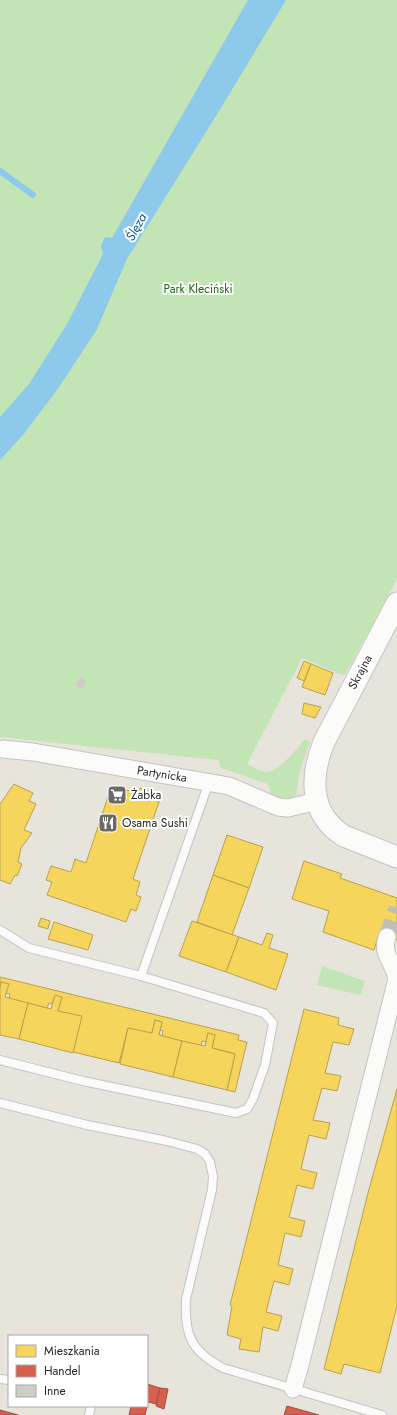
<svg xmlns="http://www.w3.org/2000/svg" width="397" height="1415" font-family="Jost,sans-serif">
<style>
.green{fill:#c3e4b4}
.water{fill:#8dc9eb}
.homes{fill:#f6d55c;stroke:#b8a14c}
.shops{fill:#d6604d;stroke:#a24f42}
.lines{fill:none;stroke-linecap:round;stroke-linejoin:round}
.stream{stroke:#8dc9eb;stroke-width:6}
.building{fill:#cfcdc8;stroke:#d2cfc8}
.minor-tunnel{stroke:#c1beb8;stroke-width:17;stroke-dasharray:17 8;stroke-linecap:butt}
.service-casing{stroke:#c4c3c2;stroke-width:10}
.minor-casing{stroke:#c4c3c2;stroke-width:19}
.tertiary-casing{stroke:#c4c3c2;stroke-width:23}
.service{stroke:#fbfbfa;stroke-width:8}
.minor{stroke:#fbfbfa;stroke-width:17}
.tertiary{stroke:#fbfbfa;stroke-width:21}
.labels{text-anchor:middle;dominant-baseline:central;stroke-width:4;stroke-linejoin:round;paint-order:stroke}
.park-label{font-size:12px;fill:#1f6517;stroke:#fff}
.street-label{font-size:12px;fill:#282828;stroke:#fff}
.poi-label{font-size:12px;fill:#282828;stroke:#fff;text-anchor:start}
.water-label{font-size:13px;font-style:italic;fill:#0a5899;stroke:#fff}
</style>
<rect width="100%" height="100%" fill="#e7e4dc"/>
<g class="green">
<path d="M0,0H397V579L345,675L339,674L302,658L247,764C252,766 261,772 267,772C278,772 297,749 304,740L310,741C307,751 303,761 300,771C294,792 304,808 271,794L268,784L221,768L218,760L0,737Z"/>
<path d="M322,966L365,981L361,995L317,985Z"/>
</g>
<path class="water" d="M248,0H286L216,116L127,259L96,331L57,390L23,435L0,460V417L29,384L67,324L103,254L101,246L105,237L112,238Z"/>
<g class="homes">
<path d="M304,661L311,664L304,681L297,678Z"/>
<path d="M311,664L333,673L325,695L302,687Z"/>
<path d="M304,703L321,707L315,718L302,714Z"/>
<path d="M14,784L33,793L29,801L36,804L24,830L32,833L21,848L18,862L22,864L17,876L15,875L10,884L0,880V804Z"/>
<path d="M111,788L138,792L140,788L161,796L133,879L140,882L136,895L141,897L136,911L131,909L126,922L47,895L52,882L46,880L51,866L71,872L75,859L86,863Z"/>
<path d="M227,835L263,847L249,888L213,875Z"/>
<path d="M304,861L342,874L340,878L397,898V940L379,934L374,950L323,932L329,911L292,899Z"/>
<path d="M213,875L249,888L232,935L197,922Z"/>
<path d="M41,918L50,921L48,929L38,926Z"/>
<path d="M192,921L239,937L226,972L179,956Z"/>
<path d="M54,922L93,935L88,950L48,939Z"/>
<path d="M267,933L273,935L269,948L288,954L276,990L226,972L239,937L262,945Z"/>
<path d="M0,977L239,1035L238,1040L247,1042L235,1092L227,1090L235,1054L212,1048L215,1035L208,1033L206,1042L202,1041L201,1046L162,1036L163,1031L160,1030L162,1022L155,1020L152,1034L128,1028L119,1063L73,1052L81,1017L58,1011L62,997L55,996L52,1004L49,1003L47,1008L9,999L10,994L6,993L8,984L1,982L0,987Z"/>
<path d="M1,982L9,984L5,997L28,1003L19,1039L0,1035V988Z"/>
<path d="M55,995L62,997L58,1011L82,1016L73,1053L19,1039L28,1003L51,1009Z"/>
<path d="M304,1009L339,1018L338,1025L354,1029L349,1045L333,1042L325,1073L341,1076L337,1091L322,1088L313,1120L330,1123L326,1139L309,1135L301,1169L317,1173L313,1189L297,1185L289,1217L305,1221L301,1237L285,1233L278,1265L293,1269L289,1285L274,1281L266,1312L282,1316L278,1331L263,1327L259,1352L239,1349L241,1339L227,1335L232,1306L230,1305Z"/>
<path d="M155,1020L162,1022L159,1035L182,1041L173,1077L120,1064L128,1028L152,1033Z"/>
<path d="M208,1033L215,1035L212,1048L235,1054L227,1090L173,1077L182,1041L205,1046Z"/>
<path d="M397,1089V1306L380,1373L344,1364L341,1374L324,1369L368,1193Z"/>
</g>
<g class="shops">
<path d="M147,1384L160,1388L156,1404L148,1402L145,1415H129L131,1406H147Z"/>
<path d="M160,1388L168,1389L164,1409L156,1406Z"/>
<path d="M287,1406L319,1415H284Z"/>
<path d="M0,1410L18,1415H0Z"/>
</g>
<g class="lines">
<path class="stream" d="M0,171L33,195"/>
</g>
<path class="building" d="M80,678H83L86,682L82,688H79L76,685Z"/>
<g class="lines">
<path class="minor-tunnel" d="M387,937L397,908"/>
<defs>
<g id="service">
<path d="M0,930L29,948L141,976L209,782"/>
<path d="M0,1060L83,1081L236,1113L247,1109L253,1099L265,1065L273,1023L264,1013L141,976"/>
<path d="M0,1103L87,1125L167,1141L197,1149L205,1154L210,1162L213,1176L212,1190L186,1299C184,1335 191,1351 223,1368L382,1415"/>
<path d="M0,1379L9,1380"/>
<path d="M89,1415L91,1406"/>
</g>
<g id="minor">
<path d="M3,749L33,752L229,786L278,807L288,808L317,801"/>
<path d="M387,937C381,956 394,961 397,979"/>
<path d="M293,1389L300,1365L397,979"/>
</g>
<path id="tertiary" d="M397,603L324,742C310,776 309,814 344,836L397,857"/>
</defs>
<use href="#service" class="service-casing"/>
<use href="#minor" class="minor-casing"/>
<use href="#tertiary" class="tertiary-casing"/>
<use href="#service" class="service"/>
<use href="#minor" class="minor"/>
<use href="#tertiary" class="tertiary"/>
</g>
<defs>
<symbol id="supermarket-square" viewBox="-11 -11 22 22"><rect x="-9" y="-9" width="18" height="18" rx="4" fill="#6b6a67" stroke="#fff"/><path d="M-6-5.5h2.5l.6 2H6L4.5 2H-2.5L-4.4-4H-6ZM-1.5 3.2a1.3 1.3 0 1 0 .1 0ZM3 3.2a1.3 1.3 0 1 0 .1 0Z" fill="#fff"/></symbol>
<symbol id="restaurant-square" viewBox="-11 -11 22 22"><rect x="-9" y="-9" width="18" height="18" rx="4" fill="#6b6a67" stroke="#fff"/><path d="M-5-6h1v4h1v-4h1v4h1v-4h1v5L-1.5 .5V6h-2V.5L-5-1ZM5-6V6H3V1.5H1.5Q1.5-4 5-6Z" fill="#fff"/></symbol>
</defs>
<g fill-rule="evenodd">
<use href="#supermarket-square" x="106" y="784" width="22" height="22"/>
<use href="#restaurant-square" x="97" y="812" width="22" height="22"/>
</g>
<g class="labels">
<g class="park-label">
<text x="198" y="289">Park Kleciński</text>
</g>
<g class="street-label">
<text transform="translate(360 672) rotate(-62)">Skrajna</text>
<text transform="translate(162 774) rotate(9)">Partynicka</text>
</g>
<g class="poi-label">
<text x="131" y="795">Żabka</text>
<text x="122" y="823">Osama Sushi</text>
</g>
<g class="water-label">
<text transform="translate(136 227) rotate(-61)">Ślęza</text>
</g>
</g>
<rect x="8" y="1335" width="140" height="72" fill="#ffffff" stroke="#a9a9a9"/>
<rect x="16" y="1345" width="20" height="12" fill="#f6d55c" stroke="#a9a9a9"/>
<text x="44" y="1355" font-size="12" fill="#282828">Mieszkania</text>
<rect x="16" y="1365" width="20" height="12" fill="#d6604d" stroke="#a9a9a9"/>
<text x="44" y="1375" font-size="12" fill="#282828">Handel</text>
<rect x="16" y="1385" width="20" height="12" fill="#cfcdc8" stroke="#a9a9a9"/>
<text x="44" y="1395" font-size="12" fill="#282828">Inne</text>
</svg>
